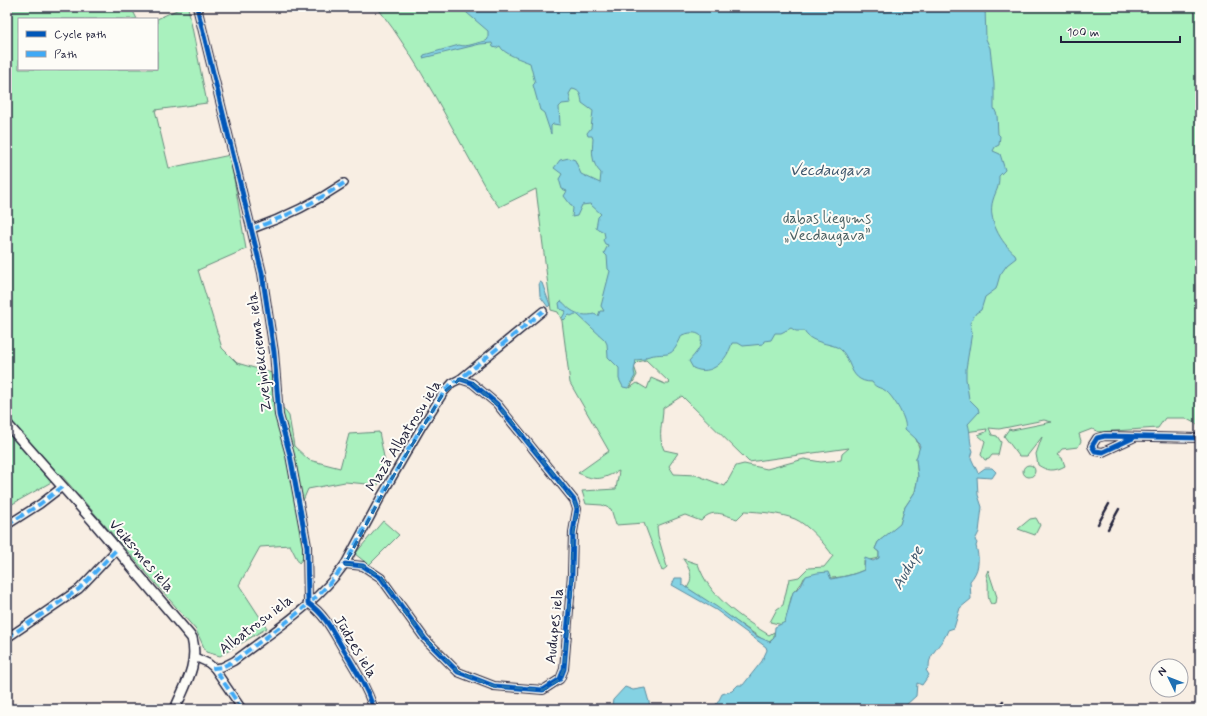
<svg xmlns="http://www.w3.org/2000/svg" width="1207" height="716" font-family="Mynerve,sans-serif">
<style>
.green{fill:#a9f1be;stroke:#668a7c;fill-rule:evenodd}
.water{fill:#84d2e3;stroke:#5d8ca0}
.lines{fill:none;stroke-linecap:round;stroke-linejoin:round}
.street-casing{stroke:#22223b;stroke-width:10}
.secondary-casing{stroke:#22223b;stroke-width:12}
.street{stroke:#fdfcf7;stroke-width:7}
.secondary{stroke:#fdfcf7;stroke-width:9}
.rail{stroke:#22223b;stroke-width:2.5}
.quiet{stroke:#3fa9f5;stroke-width:4;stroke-dasharray:8 4;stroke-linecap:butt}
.cycleway-casing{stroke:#fdfcf7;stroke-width:8}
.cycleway{stroke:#0057b8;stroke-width:5}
.marked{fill:none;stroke:#1f6fb2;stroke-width:3;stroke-dasharray:8 5;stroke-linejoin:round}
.labels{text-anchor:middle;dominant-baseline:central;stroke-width:4;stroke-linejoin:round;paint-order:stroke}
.park-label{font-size:15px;fill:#4a6062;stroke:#fdfcf7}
.street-label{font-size:15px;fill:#22223b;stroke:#fdfcf7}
.water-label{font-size:16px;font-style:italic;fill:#3f576d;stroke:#fdfcf7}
</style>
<rect width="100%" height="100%" fill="#f8eee3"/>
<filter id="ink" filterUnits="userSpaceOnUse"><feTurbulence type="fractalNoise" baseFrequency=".025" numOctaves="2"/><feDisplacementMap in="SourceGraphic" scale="8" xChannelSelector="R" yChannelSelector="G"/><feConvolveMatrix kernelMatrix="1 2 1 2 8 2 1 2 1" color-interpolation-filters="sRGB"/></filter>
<g filter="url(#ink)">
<g class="green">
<path d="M7,7H131L137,19H19V69H157V19L183,7H188L207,103L155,110L169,168L230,155L246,249L198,270L222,348L237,363L272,373L274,396L289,416L294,446L309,460L340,468L349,434L379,432L386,467L378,485L345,482L308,489L298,512L305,556L299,563L290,545L260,547L239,585L267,628L220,656L206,652L196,630L62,476L7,507Z"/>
<path d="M377,7H1200V426L1185,418H1165L1158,428L1099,432L1092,429L1079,434L1081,441L1078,447L1062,449L1057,455L1062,458L1065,466C1054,472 1047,471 1038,465L1036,454L1042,437L1027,456H1019L1004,436L1009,429L1012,430L1052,422L1044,420L999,429L989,428L992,435L997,436L1001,442L998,455H992L989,459L985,460L981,455L985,441L978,435L986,432L987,429L916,439L920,450L916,459L918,477L915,492L905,507L900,525L878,542L875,549L879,552V558L864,561V570C843,579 827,579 804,578C801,587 796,587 793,593C788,603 790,615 783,625L770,622L777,609L783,605L789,579L799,577L808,568L824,567L833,556C826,545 807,524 795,519C780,513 761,512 745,511L737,519C722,514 712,508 701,521L685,515L657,526L658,536L667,567L662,571L644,523L616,525L611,509L602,505L586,504L582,491L616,489L619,471C601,479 598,482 578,473L609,451L570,383L562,321L558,312L551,310L536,189L499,207L488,192C453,131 420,62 377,7ZM646,360L670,383L669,384H665L651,378L647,389L637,383L630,388L637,375L634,366L638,362ZM682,396L749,462L849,448L842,454L841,460L821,462L804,459L767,469L744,464L736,466L725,486L696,475L674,474L669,466L678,453L664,450C657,435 663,424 663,408Z"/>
<circle cx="1029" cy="471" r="6"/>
<path d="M1036,518L1040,525L1035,535L1018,529L1030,519Z"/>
<path d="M383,521L399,535L369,565L355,554Z"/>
<path d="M683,559L698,564C709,597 741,618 769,635L774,632V638L768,643L687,588C694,577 690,569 683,559Z"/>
<path d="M988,570L997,597L996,603L991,604C985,596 991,584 986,575Z"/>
</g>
<g class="water">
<path d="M464,7H985L986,39L990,48L994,84V108L997,115L998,134L1000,136L999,145L995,147L993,151L1000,154L1005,170L999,176C999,189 996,190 993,200C987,219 1001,243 1015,254L1016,258L1007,265L1000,275L996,289L985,297L981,310L976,313L970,323L972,332L966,369V379L969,399L978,408L979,412L968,424C971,433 969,442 973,451L971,458L978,473L985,468H992L996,472L992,478L977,477L978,495L982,507L979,532L975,540L977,543L976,546C980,560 979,571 970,581L971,599L960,608L954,628L948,630C944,643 928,653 929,667L926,670L929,675L922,685L917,683L916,696L906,705L904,709H712L718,702L722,694L732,691L738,685H743L762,661L767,650L766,647L716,610L672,585L675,578H682V584L686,587L717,607L756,636L770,642L774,638L775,627L785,622L793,592L801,586L806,576L817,573L828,572L831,579C843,577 853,575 864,570L865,558L873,561L879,558V552L875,549L878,542L900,524L905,507L915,492L918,477L916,459L920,446L916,439L905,429C908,421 894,398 887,392C882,387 876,389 872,382C845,382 854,352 834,346C824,343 809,341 804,331H796L791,328L781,333H775L771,340L764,341L763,344L743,346L738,343H732C727,360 712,377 693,368L689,361C696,353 703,346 701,336C696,331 688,333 682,335C670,363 668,350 646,357L645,359L636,360L634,371L635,376L628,388L623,387L619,379V368L608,357L607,344L605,340L578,315L575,314L571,316L569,315L564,320L562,318L566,311L560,309L559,303L561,301C566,304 567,308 571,310C578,315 587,316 594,314L598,316L600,311H604L601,306L610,271L608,269L607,256L604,253L608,245L605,244L603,240L605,237L604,232L596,228L598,217L601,214L590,204L582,205L577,216L572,217L573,208L564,196L567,191L562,189L559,179L562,174L554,168L560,160L569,158L575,160L581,174L600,183L601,173C591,163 592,152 593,139L592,136H588L587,133L591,128L593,111L582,103C581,97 581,90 572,89L569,94L571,103L562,104L559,107L560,125L553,124L551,126V134L544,113L540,110L533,85L535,83L530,63C523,60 503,54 500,46L496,48L493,47L492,43L480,44L423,58L424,55L459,45C467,48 477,42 486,41L488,39V31L467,13Z"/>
<path d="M539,282L542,283L550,305L548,307L540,296Z"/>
<path d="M625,687L633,690L645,688L651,709H611L613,700Z"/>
</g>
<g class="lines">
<defs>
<g id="street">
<path d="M197,7L262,273L274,352L279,415L290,455L307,546L308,603C326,615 334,634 345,652C357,672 366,686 374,709"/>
<path d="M252,229C283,218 316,202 344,183"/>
<path d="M1133,438L1103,452L1095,451L1092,446L1097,438L1105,436L1200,438"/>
<path d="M7,525L40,504L62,487"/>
<path d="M345,564L363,566L381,578L425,639L458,672L494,686L543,690L560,679L564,669L572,574L573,532L577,509L574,500L497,404L472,383L460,379"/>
<path d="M7,638L79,589L117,549"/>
<path d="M195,657L208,663L214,668L242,709"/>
<path d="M214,668L222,667L234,661C272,632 317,604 345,564L382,495L422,426L444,392L452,383L460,379L543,311"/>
</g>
<path id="secondary" d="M7,424L93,521L192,638C199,664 185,685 175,709"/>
</defs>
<use href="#street" class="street-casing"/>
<use href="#secondary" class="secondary-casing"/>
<use href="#street" class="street"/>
<use href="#secondary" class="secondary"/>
<g class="rail">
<path d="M1098,524L1109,504"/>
<path d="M1108,529L1119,509"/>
<path d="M998,709L1003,701"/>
<path d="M1011,709L1013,706"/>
</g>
<g class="quiet">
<path d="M252,229C283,218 316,202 344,183"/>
<path d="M7,525L40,504L62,487"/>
<path d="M7,638L79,589L117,549"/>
<path d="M242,709L214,668L222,667L234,661C272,632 317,604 345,564L382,495L422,426L444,392L452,383L460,379L543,311"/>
</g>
<defs>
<g id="cycleway">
<path d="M197,7L262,273L274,352L279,415L290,455L307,546L308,603C326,615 334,634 345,652C357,672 366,686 374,709"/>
<path d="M1133,438L1103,452L1095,451L1092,446L1097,438L1105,436L1200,438"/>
<path d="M345,564L363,566L381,578L425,639L458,672L494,686L543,690L560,679L564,669L572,574L573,532L577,509L574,500L497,404L472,383L460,379"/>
</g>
</defs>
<use href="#cycleway" class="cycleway-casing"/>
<use href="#cycleway" class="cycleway"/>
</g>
</g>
<path class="marked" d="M460,379L472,383L497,404L574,500L577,509L573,532L572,574L564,669L560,679L543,690L494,686L458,672L425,639L381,578L363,566L345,564L382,495L444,392Z"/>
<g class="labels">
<g class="park-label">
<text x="827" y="219">dabas liegums<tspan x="827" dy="17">„Vecdaugava”</tspan></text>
</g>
<g class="street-label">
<text transform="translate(260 352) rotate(-97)">Zvejniekciema iela</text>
<text transform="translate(404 436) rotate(-58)">Mazā Albatrosu iela</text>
<text transform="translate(141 556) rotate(49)">Veiksmes iela</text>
<text transform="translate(256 625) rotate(-37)">Albatrosu iela</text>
<text transform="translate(555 626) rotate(-84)">Audupes iela</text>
<text transform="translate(355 647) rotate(59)">Jūdzes iela</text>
</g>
<g class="water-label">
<text x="830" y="170">Vecdaugava</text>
<text transform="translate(908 568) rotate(-61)">Audupe</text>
</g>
</g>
<rect width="1207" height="716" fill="none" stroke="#fdfcf7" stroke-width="24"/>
<rect x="12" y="12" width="1183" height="692" fill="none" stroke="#22223b" stroke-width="1.5" filter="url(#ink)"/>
<rect x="18" y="18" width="140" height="52" fill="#fdfcf7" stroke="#a5a5ac"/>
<rect x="26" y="31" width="20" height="6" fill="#0057b8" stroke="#a5a5ac"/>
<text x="54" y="38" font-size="12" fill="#22223b">Cycle path</text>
<rect x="26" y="51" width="20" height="6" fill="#3fa9f5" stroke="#a5a5ac"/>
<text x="54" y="58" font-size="12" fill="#22223b">Path</text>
<g transform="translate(1169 678) rotate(313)"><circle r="19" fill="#fdfcf7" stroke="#a5a5ac"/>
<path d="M0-3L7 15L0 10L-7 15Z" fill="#1f6fb2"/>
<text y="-6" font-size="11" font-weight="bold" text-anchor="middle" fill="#22223b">N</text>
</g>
<path d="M1061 36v6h119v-6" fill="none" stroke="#22223b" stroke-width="2"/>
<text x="1067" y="36" font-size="12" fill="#22223b" stroke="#fdfcf7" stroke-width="3" paint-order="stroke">100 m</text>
</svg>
